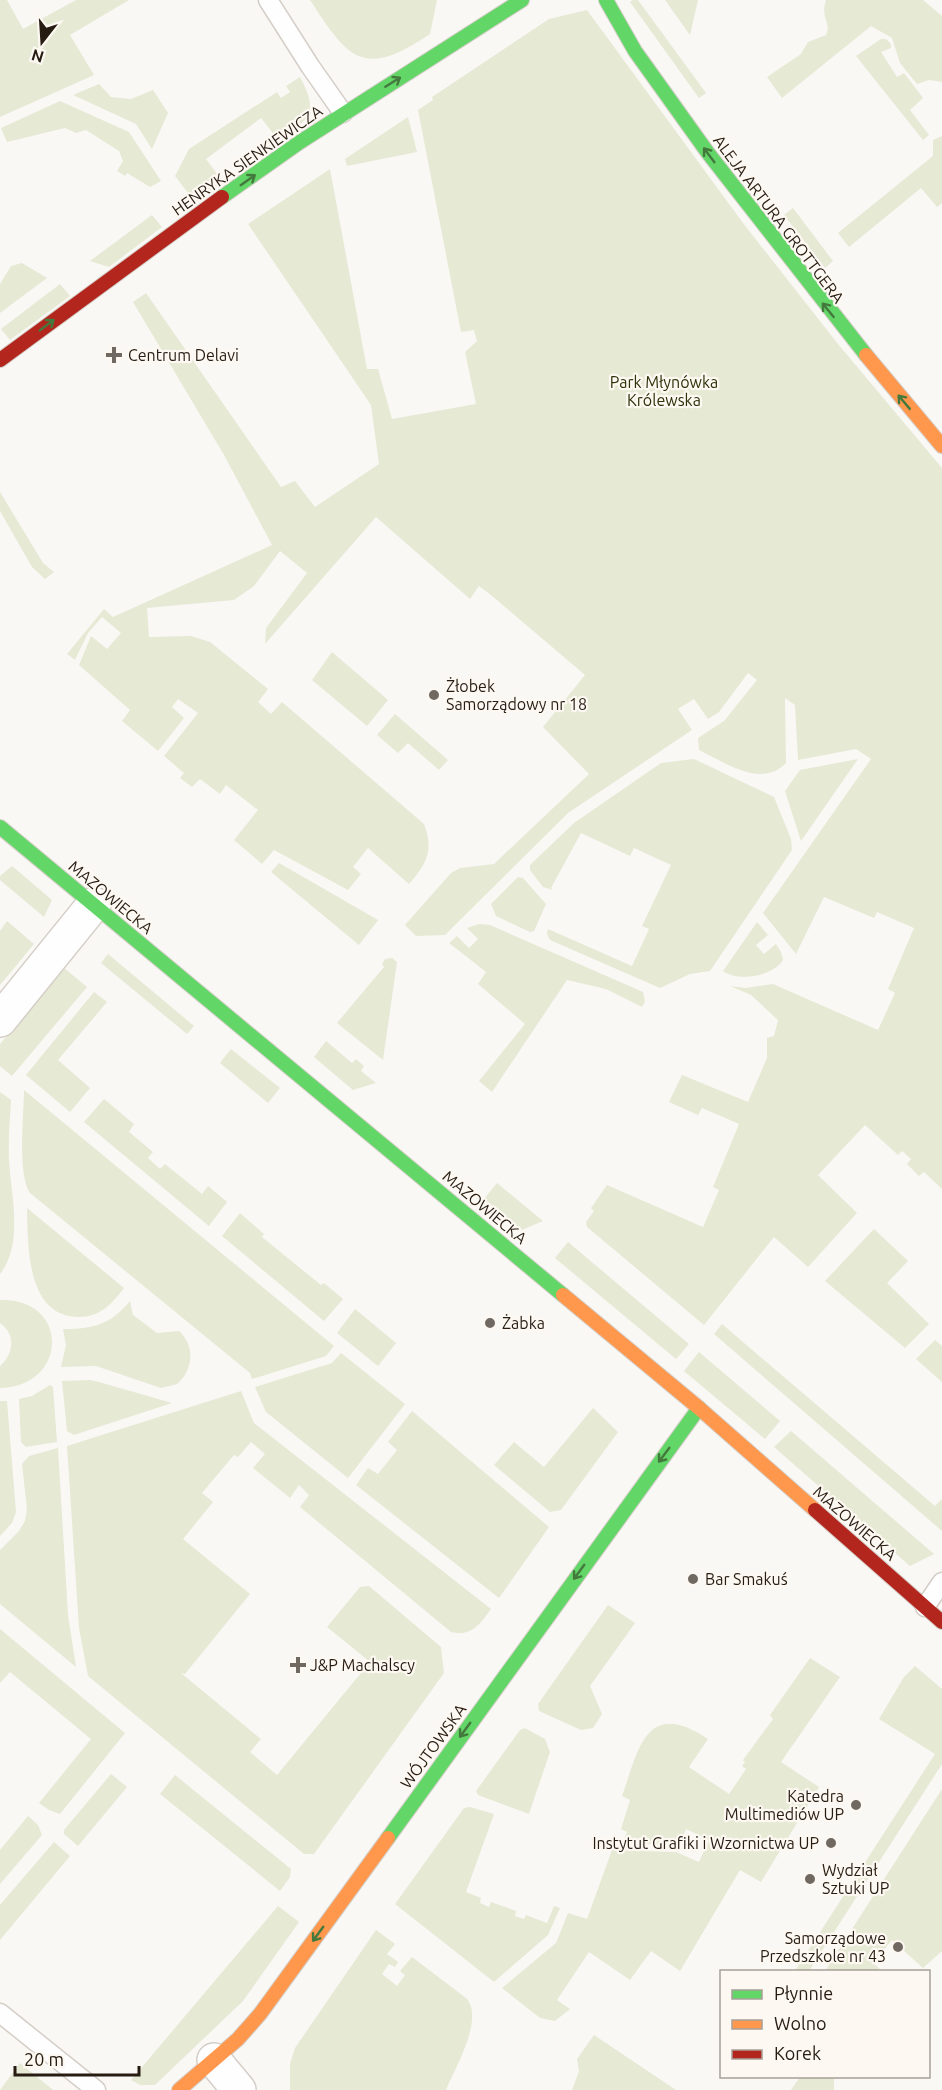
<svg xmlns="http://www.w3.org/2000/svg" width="942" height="2090" font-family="Ubuntu,sans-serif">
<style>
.green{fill:#e6e9d4}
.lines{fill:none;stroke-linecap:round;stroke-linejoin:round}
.lane-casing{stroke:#d4cec7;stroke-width:21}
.street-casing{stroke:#d4cec7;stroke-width:36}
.fast-casing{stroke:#d4cec7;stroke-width:16}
.slow-casing{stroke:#d4cec7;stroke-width:16}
.jam-casing{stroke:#d4cec7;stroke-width:16}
.lane{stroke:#fefefe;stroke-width:18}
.street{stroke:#fefefe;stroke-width:33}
.fast{stroke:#63d668;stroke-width:14}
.slow{stroke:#ff974d;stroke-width:14}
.jam{stroke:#b3261e;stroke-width:14}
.oneway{stroke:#44793d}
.poi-dot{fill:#706961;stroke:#fdf8f2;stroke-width:2}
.labels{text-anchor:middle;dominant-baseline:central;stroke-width:4.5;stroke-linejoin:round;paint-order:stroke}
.street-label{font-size:16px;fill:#261c12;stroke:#fdf8f2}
.poi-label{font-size:16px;fill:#261c12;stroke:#fdf8f2;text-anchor:start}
.park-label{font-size:16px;fill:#2c3208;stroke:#fdf8f2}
</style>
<rect width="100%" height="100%" fill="#faf8f5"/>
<g class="green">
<path d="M0,0H7L23,29L76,0H129L70,35L94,75L0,117Z"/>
<path d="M310,0H437L430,34C363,79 349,60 310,0Z"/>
<path d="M633,0H638L706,93L699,98L630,2Z"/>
<path d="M665,0H698L690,35Z"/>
<path d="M826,0H923L942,16V82L929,80L917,84L900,63L892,38L871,26L782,98L767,77L801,54L808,42L826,35C832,23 820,18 826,0Z"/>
<path d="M587,10L743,223L838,344L942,468V1189L924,1172L919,1176L907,1164L911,1159L902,1151L898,1155L865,1125L818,1175L857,1213L808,1267L774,1237L704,1325L587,1227L586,1222L594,1211L591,1208L607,1185L703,1227L719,1190L713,1187L739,1124L702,1108L698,1115L669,1102L682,1075L748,1102L767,1058V1038L774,1036L778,1020L751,995L730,986L745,988L773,984L878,1030L895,993L888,989L914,928L877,912L874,918L824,897L796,954L763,913L871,759L856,749L798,760L795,705L785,698L786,763C761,789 724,762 699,750L698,738L724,721L757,680L748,673L719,712L708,719L694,699L678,709L692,730L568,813L445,935L416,936L405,925L451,873L460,868L494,864L589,774L543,727L585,675L491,595L479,586L470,599L376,517L265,644L266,628L307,573L280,551L254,586L234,600L147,608L149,637L191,636L210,642L268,689L258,702L271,714L282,702L424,824C434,850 427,864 409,884L368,848L353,867L361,874L348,890L274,850L262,864L234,840L258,810L226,785L220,794L200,779L192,787L180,778L184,773L164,756L198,713L178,699L172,707L184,718L158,751L122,721L130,710L79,665L91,636L107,649L121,633L102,617L88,633L75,660L67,654L104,609L113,617L272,545L224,455L133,302L146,293L281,487L295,481L315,507L379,464L371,405L248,224L330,169L367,369H378L392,419L476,404L465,352L477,341L474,330L461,332L418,110L433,100L432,97L549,19Z"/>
<path d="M881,39H886L891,44V48L881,52L897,77L904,73L923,98L910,110L929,135L923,140L856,56Z"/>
<path d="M300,77C320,115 309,118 279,141L261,118L206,159L223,182L195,202L175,176L189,149L277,92L281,98L290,92L286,86Z"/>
<path d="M99,84L111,97L131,99L153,90L168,113L152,149L136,124L73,95Z"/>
<path d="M60,101L129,132L161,181L150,187L127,173L125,176L117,171L123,161L119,151L86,130L76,133L65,128L7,142L1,128Z"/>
<path d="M408,117L417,152L347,166L345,159Z"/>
<path d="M942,136V203L937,207L921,188L849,247L838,233L933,156V140Z"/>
<path d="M793,208L833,261L825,268L784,215Z"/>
<path d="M152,215L162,227L109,267L90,261Z"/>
<path d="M22,263L47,278L0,313V284L11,266Z"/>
<path d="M60,284L70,296L10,340L1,329Z"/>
<path d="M0,492L43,563L54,572L45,579L32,567L0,511Z"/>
<path d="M332,652L388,700L367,726L312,680Z"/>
<path d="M395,714L448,760L439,770L408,743L398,753L377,735Z"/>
<path d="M694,759L774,797L791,839L792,850L710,971L690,974L660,988L550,940L547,934L548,929L632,966L649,929L642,926L671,865L634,848L630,856L581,833L551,888L553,890L543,887L530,870V865L574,823L661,763Z"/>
<path d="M858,759L801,841L785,791L800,770Z"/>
<path d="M279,863L378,920L359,945L271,872Z"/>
<path d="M12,866L52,900L44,917L0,880V876Z"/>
<path d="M518,877L523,878L546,904L534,931L530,932L496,916L491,904Z"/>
<path d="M7,921L34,944L0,985V931Z"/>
<path d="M757,922L768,935L756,945L764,954L776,944L781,952L783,960C772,977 738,982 723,971Z"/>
<path d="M479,924L490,925L643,992L645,1001L642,1007L606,989L567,980L492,1092L479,1081L525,1024L478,984L486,972L449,943L457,936L469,948L478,939L467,928Z"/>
<path d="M108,954L194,1026L187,1034L101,963Z"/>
<path d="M392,958L397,962L383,1060L337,1023L384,967L382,964L385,959Z"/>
<path d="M64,968L87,987L12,1076L0,1066V1044Z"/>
<path d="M94,992L107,1002L58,1060L90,1088L70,1112L26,1075Z"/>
<path d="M326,1041L352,1063L356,1059L364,1066L361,1071L376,1083L353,1090L314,1057Z"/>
<path d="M231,1049L280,1088L268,1103L220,1063Z"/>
<path d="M24,1090L334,1346L326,1356L252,1379L250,1373L30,1193C17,1174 24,1114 24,1090Z"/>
<path d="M0,1092L11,1100C10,1120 8,1140 9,1160C11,1196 24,1243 0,1274Z"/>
<path d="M104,1099L134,1124L129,1132L153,1152L148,1158L160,1169L165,1164L202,1194L208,1186L227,1202L209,1226L84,1122Z"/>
<path d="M497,1183L543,1221L522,1230L484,1199Z"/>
<path d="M27,1208L124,1288C112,1304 100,1317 79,1317C26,1317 28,1245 27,1208Z"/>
<path d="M240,1213L264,1234L262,1237L321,1285L324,1283L343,1299L324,1321L222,1236Z"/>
<path d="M874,1229L908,1261L887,1283L929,1324L905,1348L825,1281Z"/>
<path d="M568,1242L689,1344L676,1359L555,1258Z"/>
<path d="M0,1300C69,1297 70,1386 0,1388V1366C14,1354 16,1334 0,1323Z"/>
<path d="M130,1301L133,1315L157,1333L179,1331C195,1345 194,1370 177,1384L161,1388L96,1366L61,1367L66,1345L63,1329C93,1329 110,1325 130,1301Z"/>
<path d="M355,1309L396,1343L378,1366L337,1333Z"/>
<path d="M722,1324L935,1506L942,1499V1531L714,1334Z"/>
<path d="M935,1340L942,1346V1382L916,1359Z"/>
<path d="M699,1352L780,1421L765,1439L684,1371Z"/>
<path d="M341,1353L405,1404L348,1478L266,1412L255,1387L332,1363Z"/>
<path d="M90,1380L99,1382L172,1403L74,1435L67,1431L62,1381Z"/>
<path d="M50,1385L53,1387L57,1442L26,1447L21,1442L19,1399L32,1396Z"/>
<path d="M241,1391L254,1423L491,1609C480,1624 472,1637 451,1632L300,1507L309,1495L299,1485L290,1498L253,1468L265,1454L251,1442L238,1457L234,1455L202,1493L213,1502L183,1539L250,1594L185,1674L181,1673L261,1739L250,1752L277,1775L370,1662L327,1627L360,1587L369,1586L441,1647L444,1673L314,1854H304L88,1676L79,1628L67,1446Z"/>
<path d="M0,1401H7L16,1512L12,1523L0,1536Z"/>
<path d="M593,1408L618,1432L561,1510L550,1512L494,1465L514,1442L544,1467Z"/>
<path d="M412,1411L549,1527L499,1598L356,1485L368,1468L378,1474L397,1450L388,1442Z"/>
<path d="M791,1431L934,1554L910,1566L774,1447Z"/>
<path d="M58,1448L68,1615L76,1667L0,1604V1550L19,1531L25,1521L27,1509L22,1464L29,1456Z"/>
<path d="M608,1605L635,1623L590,1686L602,1714L593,1728L581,1730L539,1711L538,1704Z"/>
<path d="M0,1629L125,1733L60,1814L49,1810L39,1803L91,1739L10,1672L0,1683Z"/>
<path d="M810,1658L840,1677L781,1762L819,1787L761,1882L740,1870L680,1971L651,1951L630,1980L589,1952L557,2000L570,2009L555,2021L540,2018L502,1988L556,1943L568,1913L587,1919L612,1850L676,1852L699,1862L709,1840L686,1829L679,1845L622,1843L627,1832L621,1829L630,1800L622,1796C639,1748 646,1698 708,1739L689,1767L729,1794L746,1769L742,1766L745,1762L743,1760L773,1719L770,1715Z"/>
<path d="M915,1666L942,1689V1764L809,1971H795L935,1754L879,1719L904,1677Z"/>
<path d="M525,1728L545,1739L550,1752L529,1814L478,1795L476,1791L520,1730Z"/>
<path d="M111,1774L127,1787L78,1846L64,1834V1830Z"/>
<path d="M175,1775L291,1869L290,1877L280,1891L160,1794Z"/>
<path d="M942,1789V1951L923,1968L892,1940L873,1963L882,1971H825Z"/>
<path d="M470,1807L494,1814L466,1892L481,1898L480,1903L489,1907L491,1902L516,1911L515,1916L524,1919L526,1915L547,1923L554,1906L560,1908L548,1935L494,1982L395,1904L464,1808Z"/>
<path d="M28,1816L38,1825L42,1835L0,1884V1850Z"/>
<path d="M54,1842L70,1856L0,1940V1905Z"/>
<path d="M278,1906L299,1922L243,2001L155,2085H140L131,2080Z"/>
<path d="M376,1930L395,1944L387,1954L398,1962L395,1967L389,1964L382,1974L397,1986L405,1975L400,1971L412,1957L466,1998C485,2018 455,2068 446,2090H290V2064L295,2048Z"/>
<path d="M594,2035L676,2090H572L579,2071L577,2059Z"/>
<path d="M20,2063L53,2090H0Z"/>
<path d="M800,2077H834V2090H791Z"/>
</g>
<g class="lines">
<defs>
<g id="lane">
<path d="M268,0L310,66L343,113"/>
<path d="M925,1607L942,1582"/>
<path d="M0,2013L96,2090"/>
</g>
<g id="street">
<path d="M0,1020L94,904"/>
<path d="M214,2060L239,2090"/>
</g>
<g id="fast">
<path d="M606,0L635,51L708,153L866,355"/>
<path d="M222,197L300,142L522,0"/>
<path d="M0,827L563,1295"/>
<path d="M388,1838L699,1408"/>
</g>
<g id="slow">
<path d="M866,355L942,446"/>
<path d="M563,1295L699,1408L815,1510"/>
<path d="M179,2090L238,2039L260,2014L388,1838"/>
</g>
<g id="jam">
<path d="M0,360L222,197"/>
<path d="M815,1510L942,1622"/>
</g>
</defs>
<use href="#lane" class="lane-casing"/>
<use href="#street" class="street-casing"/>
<use href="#fast" class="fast-casing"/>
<use href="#slow" class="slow-casing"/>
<use href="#jam" class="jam-casing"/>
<use href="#lane" class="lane"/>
<use href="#street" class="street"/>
<use href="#fast" class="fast"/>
<use href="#slow" class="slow"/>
<use href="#jam" class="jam"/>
</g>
<defs><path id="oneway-shaft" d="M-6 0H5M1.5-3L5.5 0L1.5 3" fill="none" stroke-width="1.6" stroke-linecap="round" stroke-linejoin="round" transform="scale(1.5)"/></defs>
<g class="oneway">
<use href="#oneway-shaft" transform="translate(393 82) rotate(-32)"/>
<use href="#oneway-shaft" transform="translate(709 155) rotate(-127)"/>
<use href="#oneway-shaft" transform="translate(248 180) rotate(-35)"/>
<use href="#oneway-shaft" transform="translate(828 310) rotate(-129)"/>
<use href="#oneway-shaft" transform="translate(47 325) rotate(-37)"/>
<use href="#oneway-shaft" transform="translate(904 402) rotate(-130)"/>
<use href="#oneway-shaft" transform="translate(664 1455) rotate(127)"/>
<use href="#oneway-shaft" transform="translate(579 1572) rotate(126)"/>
<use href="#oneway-shaft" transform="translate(465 1730) rotate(126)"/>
<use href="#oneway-shaft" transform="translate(318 1934) rotate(126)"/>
</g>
<g class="poi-dot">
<path d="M111 346h6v6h6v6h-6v6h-6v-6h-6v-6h6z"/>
<circle cx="434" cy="695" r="6"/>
<circle cx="490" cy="1323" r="6"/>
<circle cx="693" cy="1579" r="6"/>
<path d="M295 1656h6v6h6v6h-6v6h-6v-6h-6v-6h6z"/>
<circle cx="856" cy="1805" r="6"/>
<circle cx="831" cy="1843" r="6"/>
<circle cx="810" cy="1879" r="6"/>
<circle cx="898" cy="1947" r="6"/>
</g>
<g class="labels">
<g class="street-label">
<text transform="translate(247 160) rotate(-35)">HENRYKA SIENKIEWICZA</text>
<text transform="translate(779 219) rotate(53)">ALEJA ARTURA GROTTGERA</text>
<text transform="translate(111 897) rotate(40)">MAZOWIECKA</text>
<text transform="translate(485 1207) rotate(40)">MAZOWIECKA</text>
<text transform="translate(855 1523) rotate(41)">MAZOWIECKA</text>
<text transform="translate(433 1746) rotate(-54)">WÓJTOWSKA</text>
</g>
<g class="poi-label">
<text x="128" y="355">Centrum Delavi</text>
<text x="446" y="686">Żłobek<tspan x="446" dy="18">Samorządowy nr 18</tspan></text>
<text x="502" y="1323">Żabka</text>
<text x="705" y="1579">Bar Smakuś</text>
<text x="310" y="1665">J&amp;P Machalscy</text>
<text x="844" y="1796" text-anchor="end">Katedra<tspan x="844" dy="18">Multimediów UP</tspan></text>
<text x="819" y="1843" text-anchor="end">Instytut Grafiki i Wzornictwa UP</text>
<text x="822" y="1870">Wydział<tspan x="822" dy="18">Sztuki UP</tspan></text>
<text x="886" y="1938" text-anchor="end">Samorządowe<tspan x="886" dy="18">Przedszkole nr 43</tspan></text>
</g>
<g class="park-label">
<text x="664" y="382">Park Młynówka<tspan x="664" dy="18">Królewska</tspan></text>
</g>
</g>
<rect x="720" y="1970" width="210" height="108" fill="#fdf8f2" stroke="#a7a098" stroke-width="1.5"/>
<rect x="732" y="1990" width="30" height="9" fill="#63d668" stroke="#a7a098" stroke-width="1.5"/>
<text x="774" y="2000" font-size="18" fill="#261c12">Płynnie</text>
<rect x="732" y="2020" width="30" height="9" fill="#ff974d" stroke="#a7a098" stroke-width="1.5"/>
<text x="774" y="2030" font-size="18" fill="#261c12">Wolno</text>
<rect x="732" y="2050" width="30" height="9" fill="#b3261e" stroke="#a7a098" stroke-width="1.5"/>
<text x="774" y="2060" font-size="18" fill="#261c12">Korek</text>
<g transform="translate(42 42) rotate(197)" stroke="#fdf8f2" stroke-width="4.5" paint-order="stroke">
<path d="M0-4.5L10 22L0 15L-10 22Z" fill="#261c12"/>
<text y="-9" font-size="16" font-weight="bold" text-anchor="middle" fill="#261c12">N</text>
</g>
<path d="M15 2066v9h124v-9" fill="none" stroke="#261c12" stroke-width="3"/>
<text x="24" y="2066" font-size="18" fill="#261c12" stroke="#fdf8f2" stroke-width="4.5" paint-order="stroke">20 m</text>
</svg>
